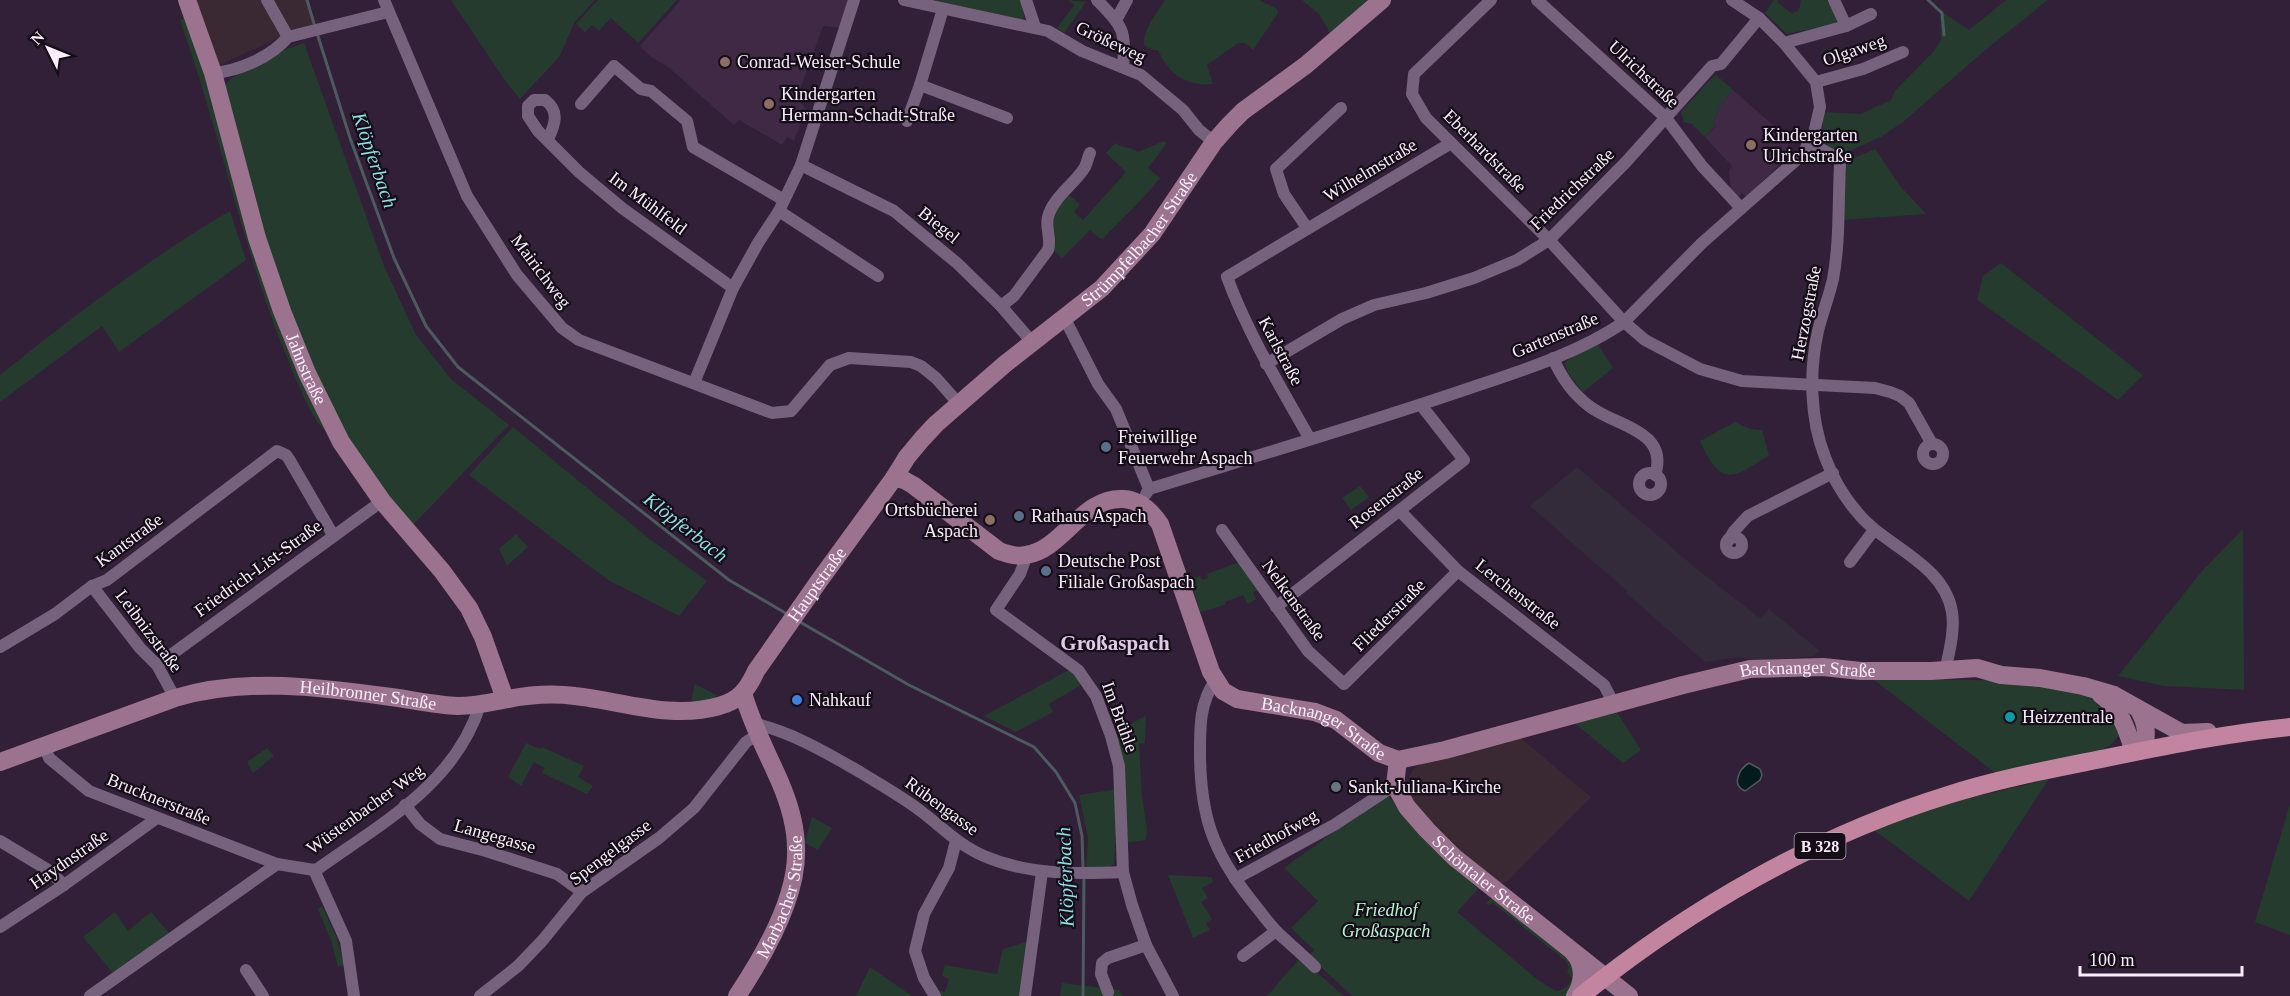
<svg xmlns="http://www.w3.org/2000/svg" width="2290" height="996" font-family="'Times New Roman',serif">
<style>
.commercial{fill:#342b3a}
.industrial{fill:#3a2933}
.built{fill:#3f2945}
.green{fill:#253b2e}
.water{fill:#041b1c;stroke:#4e5a5f;stroke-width:1.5}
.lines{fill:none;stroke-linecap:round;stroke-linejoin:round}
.stream{stroke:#4e5a5f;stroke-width:3}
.street{stroke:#77627d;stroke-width:12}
.secondary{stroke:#9c738e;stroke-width:18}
.primary{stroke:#c2849f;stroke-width:18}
.education-dot{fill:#8d6e63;stroke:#150d17;stroke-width:2}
.service-dot{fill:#5c6f8a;stroke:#150d17;stroke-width:2}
.shop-dot{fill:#3f7fe0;stroke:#150d17;stroke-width:2}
.culture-dot{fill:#0f9aa8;stroke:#150d17;stroke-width:2}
.worship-dot{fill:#6b7280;stroke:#150d17;stroke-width:2}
.labels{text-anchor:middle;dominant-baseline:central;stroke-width:4.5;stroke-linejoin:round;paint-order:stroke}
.shield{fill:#150d17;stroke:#b5aab7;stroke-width:1.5}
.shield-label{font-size:16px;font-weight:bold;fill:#f9edfc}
.street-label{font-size:18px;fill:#f9edfc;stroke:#150d17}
.poi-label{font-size:18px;fill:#f9edfc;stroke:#150d17;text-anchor:start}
.park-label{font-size:18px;font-style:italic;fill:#b7f5d1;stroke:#150d17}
.water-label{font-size:20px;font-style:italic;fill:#8bdee1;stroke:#150d17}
.quarter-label{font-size:21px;font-weight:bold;fill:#e1cae8;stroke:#150d17}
</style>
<rect width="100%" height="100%" fill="#312037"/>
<path class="commercial" d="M1577,467L1697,569L1757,616L1761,618L1769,609L1820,651L1814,656L1759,661L1739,657L1705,662L1626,593L1627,591L1530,506Z"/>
<g class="industrial">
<path d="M194,0H309L314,28L283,36L217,66Z"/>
<path d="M1517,735L1591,797L1508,881L1500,884L1457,852L1408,798L1406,786L1413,769L1425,762Z"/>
</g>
<g class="built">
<path d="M681,0H849L840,28L823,26L797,98L806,109L794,141L787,137L782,145L739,120L734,125L668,67L651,57L640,46Z"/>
<path d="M1733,90L1788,138L1789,156L1746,197L1742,193L1738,198L1731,192L1729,171L1732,166L1705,137L1716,126L1713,123L1719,107Z"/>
</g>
<g class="green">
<path d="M451,0H595L574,23L560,56L520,99L506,82Z"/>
<path d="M598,0H677L638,43L611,18L599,31L592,25L585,32L576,24Z"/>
<path d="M934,0H1021L1024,16L1022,20Z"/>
<path d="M1069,0L1086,2L1064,33L1057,28L1074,5Z"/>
<path d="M1165,0H1259L1277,9L1278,13L1253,50L1245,43H1238L1207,65L1213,84C1186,87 1169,74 1158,50H1152L1144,45C1143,29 1157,13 1165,0Z"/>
<path d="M1302,0H1377L1333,38L1319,14Z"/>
<path d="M1774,0H1778L1777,2L1792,14L1799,10L1801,0H1829L1838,18L1835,24L1787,34L1765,13Z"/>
<path d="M2006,0H2048L1984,51L1903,122L1881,137L1840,155L1837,151L1820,143L1823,132V112L1861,114L1891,100L1895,91L1934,51L1941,40L1940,14L1942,12L1969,30Z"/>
<path d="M185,16L326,431C312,420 300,389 293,372C244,259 222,137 180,21Z"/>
<path d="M304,43L384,266L416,335L451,379L509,425L413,525L389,497L334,420L264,239L225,85C238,69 284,49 304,43Z"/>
<path d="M1716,75L1733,90L1719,107L1713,123L1716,125L1705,137L1692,124L1684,122L1681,112L1706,84Z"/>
<path d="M1164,141L1167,143L1148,168L1160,178C1143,200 1122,218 1103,239L1099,238L1090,230L1062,258L1052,249L1056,243C1052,214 1050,217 1069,195L1080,204L1074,212L1083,220L1126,172L1106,153L1115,143C1123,149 1131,146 1138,152Z"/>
<path d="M1875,149L1901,187L1926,214L1842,220L1845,162Z"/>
<path d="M230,211L246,260L119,352L102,326L0,402V375C74,316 149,258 230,211Z"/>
<path d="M2001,263L2143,375L2118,400L1977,300L1983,276Z"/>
<path d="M1598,345L1613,368L1583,392L1568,373L1565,363L1574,355Z"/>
<path d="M1735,422L1750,429L1762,430L1769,455C1733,479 1721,488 1700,441Z"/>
<path d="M513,427L647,537L707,581L679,616L608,580L469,475Z"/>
<path d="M1360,486L1369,497L1351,510L1342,498Z"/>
<path d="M2243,529L2244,690L2164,686L2118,676L2203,570Z"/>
<path d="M516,534L528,547L507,566L499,549Z"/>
<path d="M1242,561L1260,589L1253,592L1256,599L1248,604L1243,595L1225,602V605L1200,612L1190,579L1200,576L1202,580L1208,578L1207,574Z"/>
<path d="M1069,670L1076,672L1084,683L1049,704L1053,712L1016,732L984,716Z"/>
<path d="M1874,680C1924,680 2063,674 2101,703C2109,709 2115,724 2121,733L2111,745L2101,750L1998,775Z"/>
<path d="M695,684L718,696L705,701H691Z"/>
<path d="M1615,709L1641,750L1623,763L1572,721Z"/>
<path d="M1146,716L1145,743L1139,744L1142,796L1147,829L1146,840L1124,843L1116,739L1123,736L1128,725Z"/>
<path d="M526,743L540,749L542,747L584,766L578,777L593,786L587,794L542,773L545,768L534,762L521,786L508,777Z"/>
<path d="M267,748L274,756L253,773L247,762Z"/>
<path d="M2049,779L1969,901L1874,830L1950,803Z"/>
<path d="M1118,789L1114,864L1108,867L1086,869L1088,838L1079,795Z"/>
<path d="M1388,796L1446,859L1478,889L1457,912L1538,980L1556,991C1565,990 1569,986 1572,978L1567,972L1569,968L1566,961L1493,903L1489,905L1486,903L1493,897L1569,960L1576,978L1568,996H1352L1309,956L1314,950L1291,928L1318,901L1284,868L1335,831Z"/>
<path d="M2290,804V935L2255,922Z"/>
<path d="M812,817L832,828L818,850L805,843Z"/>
<path d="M1168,875L1212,877L1213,882L1202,888L1208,898L1201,902L1212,919L1206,923L1210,930L1193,938Z"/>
<path d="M322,906L337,938L344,965L338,967L331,940L318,909Z"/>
<path d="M115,912L128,931L151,912L170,934L114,974L83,937Z"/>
<path d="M1029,941L1021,996H940L936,990L945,992L949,979L942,976L945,965L997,974L1003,949Z"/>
<path d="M1300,958L1344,996H1267Z"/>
<path d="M870,967L912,996H856Z"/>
<path d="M1062,983L1119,990L1123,996H1060Z"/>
</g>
<path class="water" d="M1749,763L1760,769L1762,775L1760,780L1745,791C1731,785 1739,769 1749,763Z"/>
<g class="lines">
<g class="stream">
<path d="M307,0L315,27"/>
<path d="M1928,0L1942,13L1944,35"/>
<path d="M317,33L350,138L394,258L426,326L458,367L729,580L787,614"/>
<path d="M800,622L909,685L1034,747L1056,772L1075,803L1082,836L1083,868"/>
<path d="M1083,996L1084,875"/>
</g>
<g class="street">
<path d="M267,0L288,37"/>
<path d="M384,0L467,196L517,275L562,328L579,340L772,413L791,411L830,365L849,358L911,362L921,366L936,378L959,404"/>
<path d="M904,0L1048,31L1082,51L1141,75L1183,110L1199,130L1214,142"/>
<path d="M1026,0L1035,27"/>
<path d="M1097,0C1123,27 1126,29 1123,67"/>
<path d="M1491,0L1414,74L1412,94L1426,118L1549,240L1624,322L1645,340L1700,369L1742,381L1875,388L1890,392L1900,396L1909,403L1932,444"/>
<path d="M1537,0L1666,118L1702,166L1741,208"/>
<path d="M1834,0L1846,26"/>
<path d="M943,9L920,85L1007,118"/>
<path d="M1116,20L1127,0"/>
<path d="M1784,43L1846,26L1871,14"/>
<path d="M213,73C239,71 271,57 288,37L388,12"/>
<path d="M1816,82L1863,69L1903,52"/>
<path d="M581,104L614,66L641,89L651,91L687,121L693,147L784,200"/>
<path d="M907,121L920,85"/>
<path d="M548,139C555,125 560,111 545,100H534L528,106V116L538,131L579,172L622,208L733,288"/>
<path d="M1810,143L1839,159L1840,165C1838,202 1840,242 1833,279C1829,297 1822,314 1818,331C1809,371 1810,419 1825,457C1832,476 1844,497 1857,512C1885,547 1944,563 1952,612C1955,631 1949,653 1945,671"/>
<path d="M801,165L894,211L958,264L1001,306L1032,342"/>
<path d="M779,211L878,276"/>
<path d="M1307,228L1284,194L1276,169L1341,108"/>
<path d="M1001,306L1014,296L1048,250C1052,239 1045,229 1048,217C1053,197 1075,184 1085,167C1087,163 1088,157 1090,153"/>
<path d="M1065,319L1098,384L1116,409L1149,489L1146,494"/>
<path d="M1553,358C1561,377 1572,393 1589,406C1614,426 1670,430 1655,475"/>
<path d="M1266,364L1342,319L1374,305L1426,293L1474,278L1517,260L1549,240L1626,162L1712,66L1721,64L1759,18"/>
<path d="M694,383L733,288L758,243L779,211L801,165L854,0"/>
<path d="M1310,439C1280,386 1248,334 1227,277L1451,143"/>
<circle cx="1933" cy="454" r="10"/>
<circle cx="1650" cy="484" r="11"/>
<path d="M1149,489C1253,457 1358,426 1461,391C1514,373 1578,354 1624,322L1702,243L1802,155L1814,133L1820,107L1816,82L1784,43L1759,18L1732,0"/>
<path d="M1400,511L1458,571L1604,685L1614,704"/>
<path d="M1222,530L1308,651L1344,684L1458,571"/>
<circle cx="1734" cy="545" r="8"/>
<path d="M1729,540L1734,531L1748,516L1833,473"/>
<path d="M1027,555L1020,574L996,610L1078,670L1096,696L1111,736L1119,766L1123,872L1132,905L1146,945L1173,996"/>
<path d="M1850,562L1874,530"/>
<path d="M92,586L140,648L157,665L175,698"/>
<path d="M1276,607L1464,460L1421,405"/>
<path d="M0,647L55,614L92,586L107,580L277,451L286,455L289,459L333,535"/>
<path d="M157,665L382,501"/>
<path d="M1215,681C1200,703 1200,725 1200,751C1200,814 1212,851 1251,900C1260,911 1268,923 1278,933C1290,944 1303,955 1315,967"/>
<path d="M752,723C792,732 825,752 860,772C879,784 899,795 918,809C940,825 958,845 984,856C1028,875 1076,874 1123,872"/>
<path d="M44,745L49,758L89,791L277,864L314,870L319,868C382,823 455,784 480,705"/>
<path d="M405,805L420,824L440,839L486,851L557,874L582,892"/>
<path d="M0,841L48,870L64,885"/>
<path d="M314,870L346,941L354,996"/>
<path d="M1235,879L1334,825L1395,785"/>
<path d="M0,927L64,885L157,818"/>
<path d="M1243,956L1276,931"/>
<path d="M246,970L263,996"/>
<path d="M1108,992L1101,974L1102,963L1108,958L1146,945"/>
<path d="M90,996L277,864"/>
<path d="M480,996L518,966L542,941L582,892L659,838L694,808L746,742L757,735"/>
<path d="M935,996L924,978L915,951L924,914L949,868L956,841"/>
<path d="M1025,996L1042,872"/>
</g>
<g class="secondary">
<path id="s1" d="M187,0L213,73L257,238L282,311L307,373L341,442L382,501L442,571L469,608L483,637L505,699"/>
<path id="s2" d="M894,478L904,480L913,485L999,551C1008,554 1016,557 1026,555C1064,549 1082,496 1124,499C1140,500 1151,511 1160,524L1211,672L1223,691L1237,699L1315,712L1336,720L1379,753L1398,760L1445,750L1683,685L1750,669L1823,667L1861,671H1931L1977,668L2001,675L2040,678L2083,686L2114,695L2182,733L2208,732"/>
<path d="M2101,695C2121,709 2127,730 2134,752"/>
<path d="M2139,710C2147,725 2147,733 2144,749"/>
<path id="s3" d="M1398,760L1395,785L1407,807L1427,830L1454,857L1629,996"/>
<path id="s4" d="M0,762L175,698C245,677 320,687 391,697C413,700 436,705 458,706C474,706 488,703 503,700C526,695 552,693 575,696C622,701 671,720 719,706C739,701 748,689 756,671L819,581L894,478L907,457L922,439L936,424L1005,364L1102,288L1152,234L1214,142L1230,124L1243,111L1306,65L1382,0"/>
<path d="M1573,952C1585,965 1584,982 1575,996"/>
<path id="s5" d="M737,996C763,957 798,898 796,849C796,826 789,803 780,782C767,752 752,725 743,693"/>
</g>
<path class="primary" d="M1581,996C1689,909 1815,836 1948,795C2001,778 2057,768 2111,757C2170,745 2230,733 2290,727"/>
</g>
<g class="education-dot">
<circle cx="725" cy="62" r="6"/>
<circle cx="769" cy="104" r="6"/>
<circle cx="1751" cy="145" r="6"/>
<circle cx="990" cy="520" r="6"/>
</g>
<g class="service-dot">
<circle cx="1106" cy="447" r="6"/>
<circle cx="1019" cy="516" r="6"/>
<circle cx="1046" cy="571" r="6"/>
</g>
<circle class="shop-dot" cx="797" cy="700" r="6"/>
<circle class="culture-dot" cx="2010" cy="717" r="6"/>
<circle class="worship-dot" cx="1336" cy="787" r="6"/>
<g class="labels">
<rect class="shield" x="1794.5" y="833" width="51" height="26" rx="4.5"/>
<g class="shield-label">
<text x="1820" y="846">B 328</text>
</g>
<g class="street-label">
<text transform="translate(1111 42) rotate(25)">Größeweg</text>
<text transform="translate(1854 50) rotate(-19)">Olgaweg</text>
<text transform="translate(1644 74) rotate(43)">Ulrichstraße</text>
<text transform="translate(1485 151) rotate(45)">Eberhardstraße</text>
<text transform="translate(1370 170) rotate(-31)">Wilhelmstraße</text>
<text transform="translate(1572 189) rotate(-44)">Friedrichstraße</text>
<text transform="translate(648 203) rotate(37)">Im Mühlfeld</text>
<text transform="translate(939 225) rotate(39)">Biegel</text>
<text stroke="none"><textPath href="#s4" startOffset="1370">Strümpfelbacher Straße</textPath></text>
<text transform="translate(541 271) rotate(53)">Mairichweg</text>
<text transform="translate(1806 313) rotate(-79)">Herzogstraße</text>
<text transform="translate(1555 335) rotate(-23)">Gartenstraße</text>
<text transform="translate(1281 351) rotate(62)">Karlstraße</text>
<text stroke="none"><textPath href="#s1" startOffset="388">Jahnstraße</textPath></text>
<text transform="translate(1386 498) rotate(-38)">Rosenstraße</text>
<text transform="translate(129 540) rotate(-36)">Kantstraße</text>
<text transform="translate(258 568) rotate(-36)">Friedrich-List-Straße</text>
<text stroke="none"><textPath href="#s4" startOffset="894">Hauptstraße</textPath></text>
<text transform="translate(1518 594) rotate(38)">Lerchenstraße</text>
<text transform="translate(1294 600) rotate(54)">Nelkenstraße</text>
<text transform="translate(1389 615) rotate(-45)">Fliederstraße</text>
<text transform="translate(149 631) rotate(53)">Leibnizstraße</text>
<text stroke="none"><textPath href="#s2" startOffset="1110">Backnanger Straße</textPath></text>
<text stroke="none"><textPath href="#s4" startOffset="381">Heilbronner Straße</textPath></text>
<text transform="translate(1120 717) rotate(70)">Im Brühle</text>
<text stroke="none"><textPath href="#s2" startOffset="606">Backnanger Straße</textPath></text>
<text transform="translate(159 799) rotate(22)">Brucknerstraße</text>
<text transform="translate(942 806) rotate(36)">Rübengasse</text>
<text transform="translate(365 809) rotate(-36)">Wüstenbacher Weg</text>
<text transform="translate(495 836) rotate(16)">Langegasse</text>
<text transform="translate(1276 836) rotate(-29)">Friedhofweg</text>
<text transform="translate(610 852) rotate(-37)">Spengelgasse</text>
<text transform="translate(69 859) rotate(-35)">Haydnstraße</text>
<text stroke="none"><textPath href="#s3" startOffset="156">Schöntaler Straße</textPath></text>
<text stroke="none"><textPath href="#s5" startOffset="110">Marbacher Straße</textPath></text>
</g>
<g class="poi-label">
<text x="737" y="62">Conrad-Weiser-Schule</text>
<text x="781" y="94">Kindergarten<tspan x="781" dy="21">Hermann-Schadt-Straße</tspan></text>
<text x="1763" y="135">Kindergarten<tspan x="1763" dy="21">Ulrichstraße</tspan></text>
<text x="1118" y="437">Freiwillige<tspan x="1118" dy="21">Feuerwehr Aspach</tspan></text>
<text x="978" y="510" text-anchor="end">Ortsbücherei<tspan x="978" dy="21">Aspach</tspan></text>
<text x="1031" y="516">Rathaus Aspach</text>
<text x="1058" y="561">Deutsche Post<tspan x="1058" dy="21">Filiale Großaspach</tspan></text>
<text x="809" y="700">Nahkauf</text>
<text x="2022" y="717">Heizzentrale</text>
<text x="1348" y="787">Sankt-Juliana-Kirche</text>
</g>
<g class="park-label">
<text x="1386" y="910">Friedhof<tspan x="1386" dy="21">Großaspach</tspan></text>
</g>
<g class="water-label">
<text transform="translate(375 160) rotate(71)">Klöpferbach</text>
<text transform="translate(686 527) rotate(38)">Klöpferbach</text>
<text transform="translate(1065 877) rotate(-92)">Klöpferbach</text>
</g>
<g class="quarter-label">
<text x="1115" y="643">Großaspach</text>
</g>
</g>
<g transform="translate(48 48) rotate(313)" stroke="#150d17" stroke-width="4.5" paint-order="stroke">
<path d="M0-4.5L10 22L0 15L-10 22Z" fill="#f9edfc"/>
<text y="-9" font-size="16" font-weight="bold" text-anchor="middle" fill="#f9edfc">N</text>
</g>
<path d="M2080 966v9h162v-9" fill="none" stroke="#f9edfc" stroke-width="3"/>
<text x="2089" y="966" font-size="18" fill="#f9edfc" stroke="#150d17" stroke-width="4.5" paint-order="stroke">100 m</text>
</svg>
